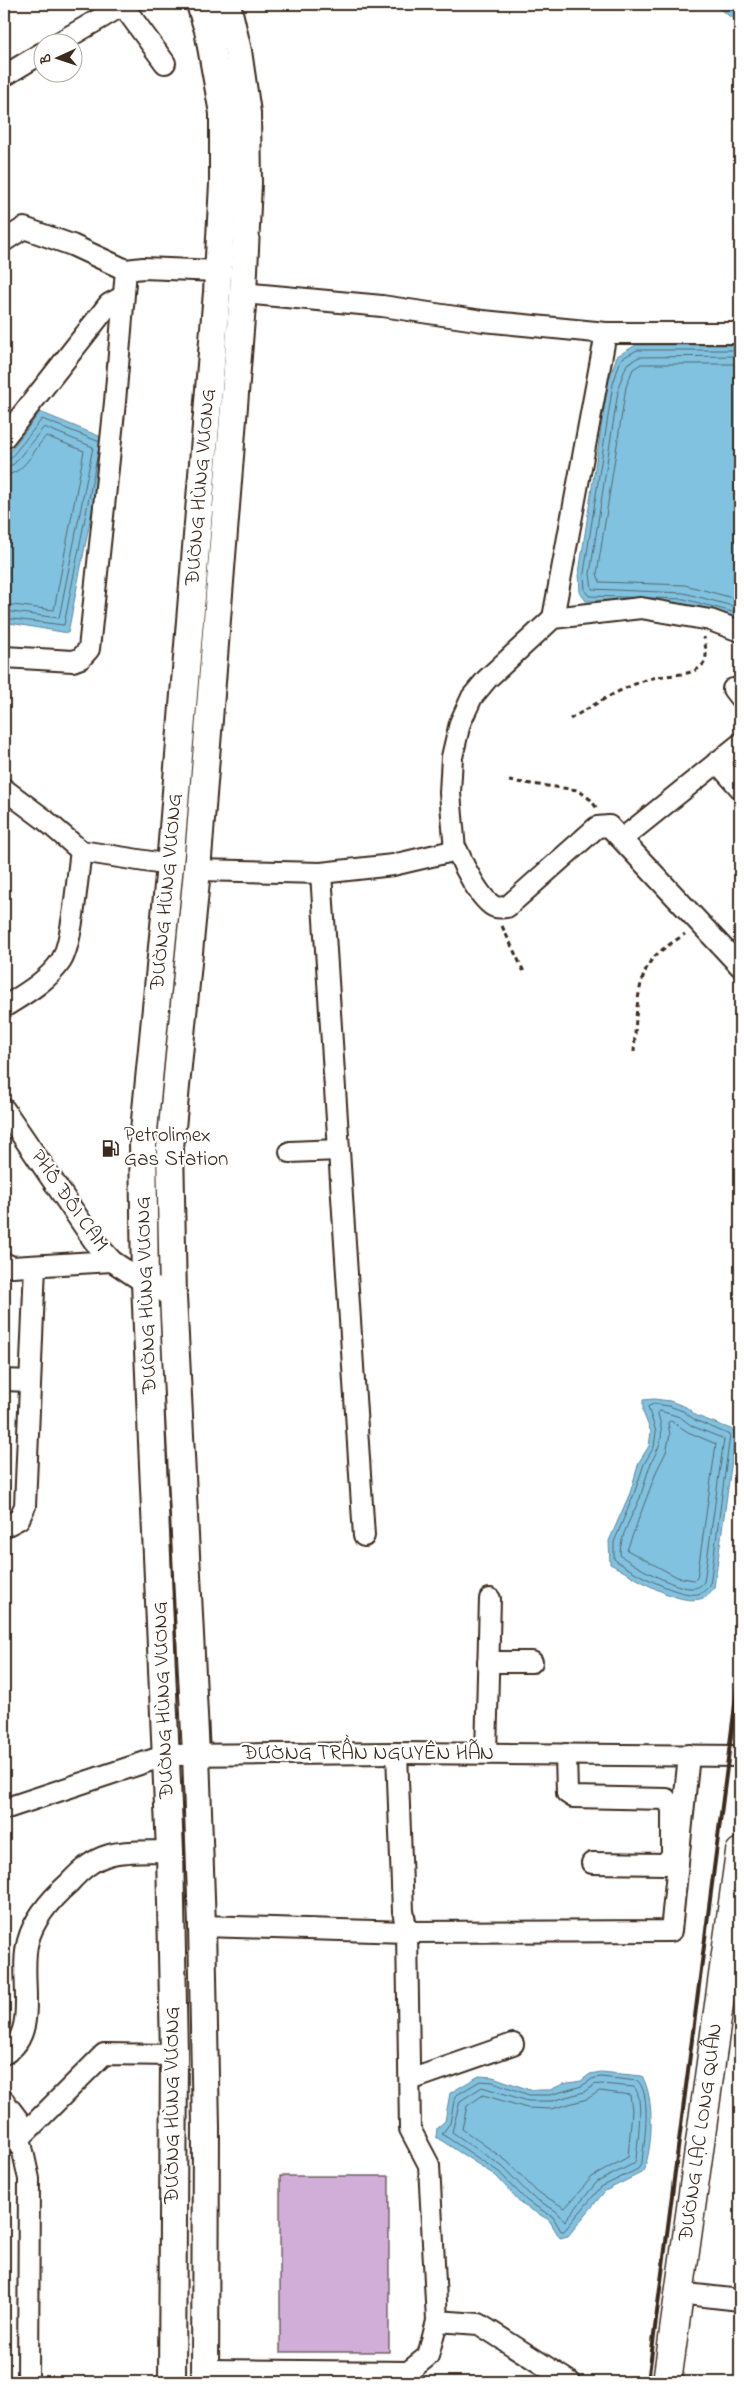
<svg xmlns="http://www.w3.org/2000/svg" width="744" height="2386" font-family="'Indie Flower',sans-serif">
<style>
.water{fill:#80c2e0;stroke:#648592}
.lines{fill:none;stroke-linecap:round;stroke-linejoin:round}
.shore{stroke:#57676c;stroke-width:1}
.building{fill:#d1aed8;stroke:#3b2a1e}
.minor-casing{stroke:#3b2a1e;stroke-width:24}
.major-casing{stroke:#3b2a1e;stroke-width:30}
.highway-casing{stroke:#3b2a1e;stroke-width:31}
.path{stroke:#3b2a1e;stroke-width:3;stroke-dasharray:5 4;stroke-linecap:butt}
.minor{stroke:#fff;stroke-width:20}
.major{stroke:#fff;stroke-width:26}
.highway{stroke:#fff;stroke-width:28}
.rail{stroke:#3b2a1e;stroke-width:4}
.labels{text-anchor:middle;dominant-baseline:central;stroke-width:4.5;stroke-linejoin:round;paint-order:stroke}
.street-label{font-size:21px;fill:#3b2a1e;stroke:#fff}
.poi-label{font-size:21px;fill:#3b2a1e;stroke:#fff;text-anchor:start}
</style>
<rect width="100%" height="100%" fill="#fff"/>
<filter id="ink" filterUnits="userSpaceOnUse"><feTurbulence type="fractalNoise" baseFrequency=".02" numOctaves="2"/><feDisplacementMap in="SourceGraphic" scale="10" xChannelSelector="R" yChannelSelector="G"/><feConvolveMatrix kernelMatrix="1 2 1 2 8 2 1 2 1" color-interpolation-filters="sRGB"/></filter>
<g filter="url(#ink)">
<g class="water">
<path d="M713,4H740V24Z"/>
<path d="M636,345H740V619L683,604L610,600L586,601L580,593L579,573L608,382L617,356Z"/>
<path d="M40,412L106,439L68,633L4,622V459Z"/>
<path d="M654,1399L670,1401L686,1407L697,1416L736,1431L714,1588C711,1591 707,1597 703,1598C679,1608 632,1575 610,1564L609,1541L630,1493L639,1462L649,1446L651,1432L643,1412V1400Z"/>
<path d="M601,2072L642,2076C655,2098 653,2149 643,2172L605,2191L568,2236L560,2238L549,2220L523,2205L496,2176L436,2137L437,2128L445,2121L450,2093L479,2076L493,2077L530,2090H550L563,2084L581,2081L590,2074Z"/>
</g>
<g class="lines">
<g class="shore">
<path d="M740,350H637L621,359L613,384L584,573L585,591L589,596L684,599L740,614"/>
<path d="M740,356L639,357L627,364L619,385L590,574L592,589L684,593L740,608"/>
<path d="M740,364H641L633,369L626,387L597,574L600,582L685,585L740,600"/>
<path d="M4,461L10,459L42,419L100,442"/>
<path d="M4,468L14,464L44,427L93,447L59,618L4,611"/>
<path d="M4,475C24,475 34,449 46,436L84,451L54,610L4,604"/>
<path d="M4,618L64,625L98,452"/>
<path d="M654,1404L669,1406L683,1411L695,1420L730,1435L710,1585C708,1587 704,1592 701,1593C685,1601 627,1570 614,1559V1542L634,1494L644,1464L654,1447L656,1432L648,1407Z"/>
<path d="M660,1411L680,1417L692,1426L724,1439L704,1582C700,1587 697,1588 690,1588C675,1588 632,1565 620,1555C620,1535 632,1516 640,1498C643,1488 646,1478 649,1468C659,1444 666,1441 658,1414Z"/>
<path d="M671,1421L688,1432L716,1444L697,1578L694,1580L677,1577L627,1550L657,1470L666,1452L670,1435L668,1423Z"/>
<path d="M601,2077L638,2081C652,2096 644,2142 642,2162L638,2169L601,2187L564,2231H561L553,2217L527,2201L499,2172L442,2134L450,2123L455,2096L480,2081L493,2082L529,2095H550L582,2086L592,2079Z"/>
<path d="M601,2084L634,2087C645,2097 637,2145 636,2160L633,2164L597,2182L565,2221L556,2211L531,2196L503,2167L452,2132L460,2101L482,2087L528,2101H552L584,2092L594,2085Z"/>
<path d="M600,2091L630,2095L632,2110L628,2157L592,2177L565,2208L536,2191L508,2162L462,2129L467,2106L483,2095L527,2108L551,2109L587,2099Z"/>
</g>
</g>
<rect class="building" x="280" y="2176" width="109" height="176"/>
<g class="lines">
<defs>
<g id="minor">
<path d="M60,42L118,8L124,7L165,63"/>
<path d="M4,76L42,53"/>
<path d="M4,241L24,228L72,245L126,270"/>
<path d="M243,293L382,306L483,321L606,333H740"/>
<path d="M4,438L109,304L122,297"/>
<path d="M553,618L606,333"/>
<path d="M4,657L73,661L81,658L89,649L115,402L126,270L143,268L218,271"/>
<path d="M733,689L740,698"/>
<path d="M717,762L740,788"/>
<path d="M4,789L44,819L81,851L170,865"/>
<path d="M622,839L740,744"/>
<path d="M455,850L450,793L452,757L460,723L472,697L487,679L553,618L641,608L710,620L740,631"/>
<path d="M197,870L321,873L393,865L457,850C463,865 480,900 495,907C500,908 503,907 507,907L597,827L609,826L740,966"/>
<path d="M321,873L364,1536"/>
<path d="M4,1007C23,995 48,981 61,961C73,942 77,877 81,851"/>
<path d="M4,1109L94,1241L112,1261L145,1283L173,1296"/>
<path d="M290,1152L338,1150"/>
<path d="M4,1263L12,1267L112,1261"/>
<path d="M4,1380L30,1381"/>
<path d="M4,1527L19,1519L25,1506L35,1266"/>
<path d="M488,1662H532"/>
<path d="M486,1753L490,1599"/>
<path d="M566,1754L567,1793L573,1797L666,1799L672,1808V1855L665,1864L592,1863"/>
<path d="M4,1809L167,1755L397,1753L740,1756"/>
<path d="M202,1926L407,1932L671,1931L689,1755"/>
<path d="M4,2054C41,2034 18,1976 28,1941C34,1919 52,1898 69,1883C81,1870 92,1860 109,1855C127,1850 151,1852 170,1851"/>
<path d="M410,2080L513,2044"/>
<path d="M4,2101L19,2121L20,2138L29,2179L28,2382"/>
<path d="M4,2144L20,2138L104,2054L174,2055"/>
<path d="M678,2293L740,2300"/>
<path d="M437,2321L479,2324L570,2382"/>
<path d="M205,2370L408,2372L428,2356L437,2321L429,2165L410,2129L407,1932L403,1911L397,1753"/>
</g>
<g id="major">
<path id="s1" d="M172,2382L174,2055L170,1851L145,1283L143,1141L170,865L217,292L223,184V113L208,30L200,4"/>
<path d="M205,2382L206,2127L202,1926L196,1754L173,1296L170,1148L197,870L243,293L248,183L247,113L238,51L227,4"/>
</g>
<g id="highway">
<path id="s2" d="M667,2382L740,1852"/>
</g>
</defs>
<use href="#minor" class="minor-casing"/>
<use href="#major" class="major-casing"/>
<use href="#highway" class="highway-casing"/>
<g class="path">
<path d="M570,719C596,704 623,686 653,678C667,674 695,677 704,663C708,656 705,645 704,637"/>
<path d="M509,781L578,790L591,800L598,810"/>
<path d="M502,926L524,972"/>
<path d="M634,1052C636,1026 635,977 654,957C663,948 675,941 685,934"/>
</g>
<use href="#minor" class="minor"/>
<use href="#major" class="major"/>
<use href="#highway" class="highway"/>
<path class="rail" d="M648,2382L740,1666"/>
</g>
</g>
<defs>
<symbol id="fuel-bare" viewBox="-9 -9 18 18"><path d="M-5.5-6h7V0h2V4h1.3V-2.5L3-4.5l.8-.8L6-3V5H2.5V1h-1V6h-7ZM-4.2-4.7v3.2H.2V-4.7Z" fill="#3b2a1e" stroke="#fff" stroke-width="2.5" paint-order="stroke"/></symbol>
</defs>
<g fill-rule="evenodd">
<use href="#fuel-bare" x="98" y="1136" width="25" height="25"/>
</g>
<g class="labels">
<g class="street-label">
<text stroke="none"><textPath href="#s1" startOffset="1898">ĐƯỜNG HÙNG VƯƠNG</textPath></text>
<text stroke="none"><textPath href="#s1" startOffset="1492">ĐƯỜNG HÙNG VƯƠNG</textPath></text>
<text transform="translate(69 1201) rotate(55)">PHỐ ĐỒI CAM</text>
<text transform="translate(147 1295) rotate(-92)">ĐƯỜNG HÙNG VƯƠNG</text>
<text transform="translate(164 1700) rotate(-92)">ĐƯỜNG HÙNG VƯƠNG</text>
<text x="368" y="1754">ĐƯỜNG TRẦN NGUYÊN HÃN</text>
<text transform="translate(173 2105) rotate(-90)">ĐƯỜNG HÙNG VƯƠNG</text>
<text stroke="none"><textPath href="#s2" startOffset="252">ĐƯỜNG LẠC LONG QUÂN</textPath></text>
</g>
<g class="poi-label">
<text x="124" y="1136">Petrolimex<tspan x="124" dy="24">Gas Station</tspan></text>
</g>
</g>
<rect width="744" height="2386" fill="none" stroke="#fff" stroke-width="20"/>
<rect x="10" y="10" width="724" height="2366" fill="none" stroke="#3b2a1e" stroke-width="2" filter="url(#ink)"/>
<g transform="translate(58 58) rotate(267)"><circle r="24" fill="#ffffff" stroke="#b1aaa5"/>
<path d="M0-4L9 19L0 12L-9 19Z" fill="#3b2a1e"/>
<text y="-8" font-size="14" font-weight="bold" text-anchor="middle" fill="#3b2a1e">B</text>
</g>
</svg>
